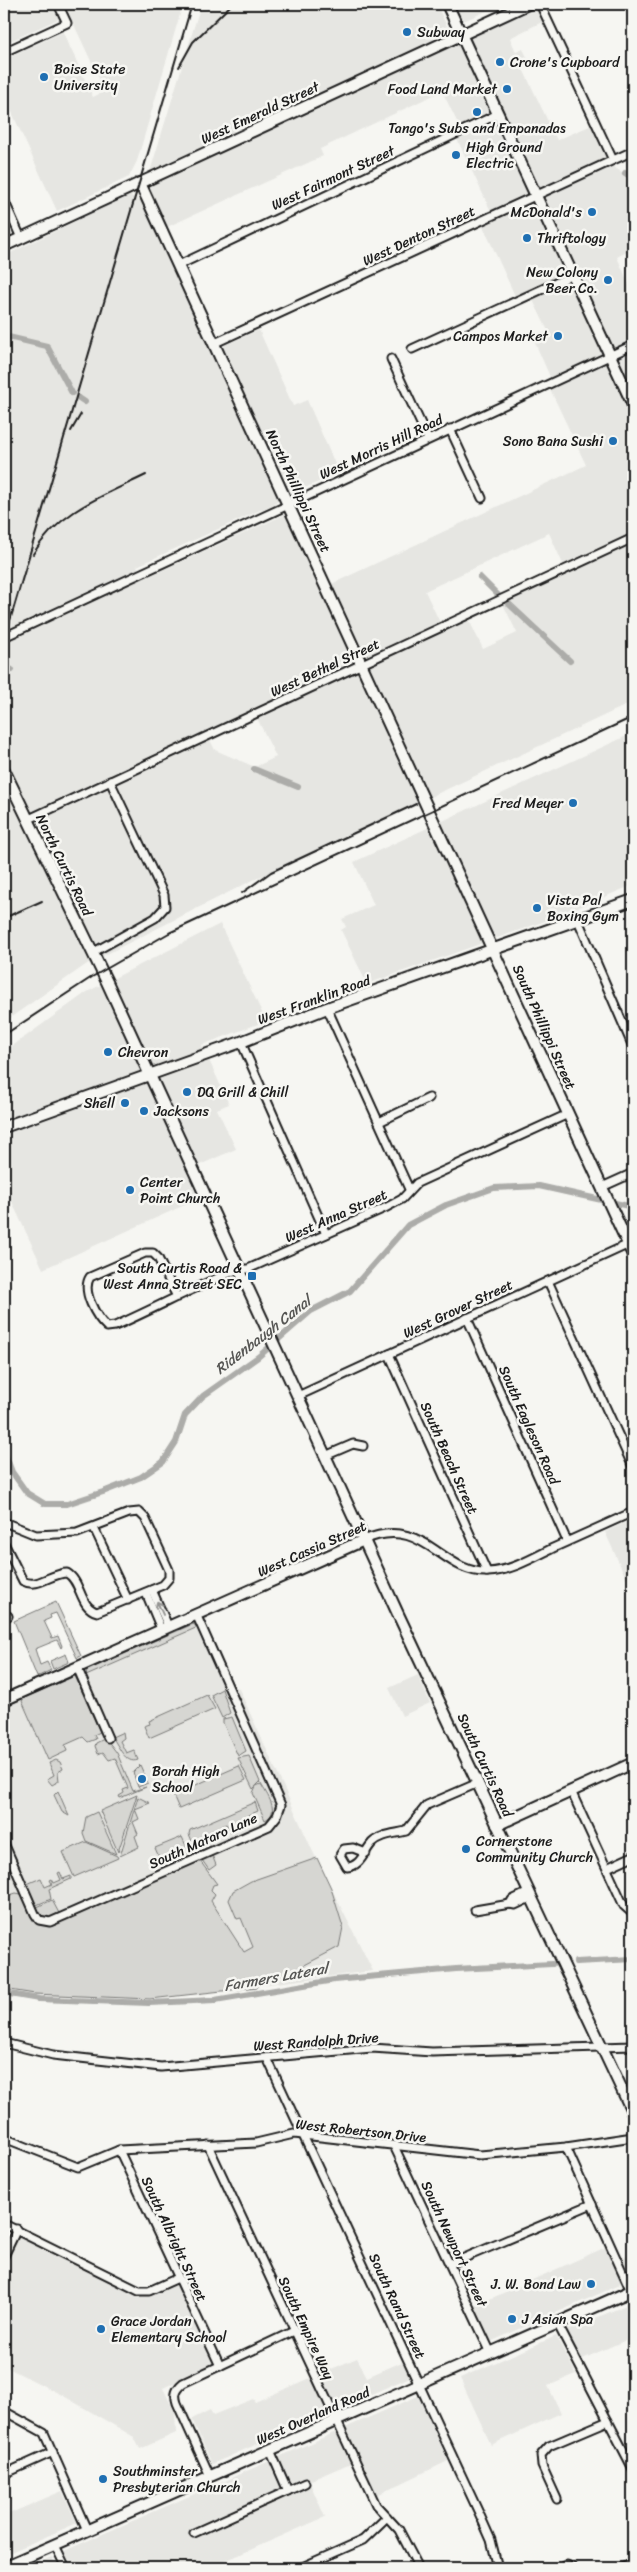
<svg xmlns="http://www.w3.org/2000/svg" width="637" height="2572" font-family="Sriracha,sans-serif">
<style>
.built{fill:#e6e6e2;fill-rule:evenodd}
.green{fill:#d6d6d2;stroke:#797977}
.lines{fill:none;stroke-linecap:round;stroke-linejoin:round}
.canal{stroke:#acaca9;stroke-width:6}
.street-casing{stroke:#1c1c1c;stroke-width:11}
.secondary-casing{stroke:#1c1c1c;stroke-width:14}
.primary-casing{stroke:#1c1c1c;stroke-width:14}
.street{stroke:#f6f6f2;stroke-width:7}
.secondary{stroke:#f6f6f2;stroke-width:10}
.primary{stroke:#f6f6f2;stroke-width:10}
.rail{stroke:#1c1c1c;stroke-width:2}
.oneway{stroke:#949492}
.poi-dot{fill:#1f6fb2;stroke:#f6f6f2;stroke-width:2}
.labels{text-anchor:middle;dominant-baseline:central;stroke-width:5;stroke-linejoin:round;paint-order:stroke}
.poi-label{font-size:14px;fill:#1c1c1c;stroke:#f6f6f2;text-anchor:start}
.street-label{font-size:14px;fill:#1c1c1c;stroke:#f6f6f2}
.water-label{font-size:15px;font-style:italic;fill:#565654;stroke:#f6f6f2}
</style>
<rect width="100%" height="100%" fill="#f6f6f2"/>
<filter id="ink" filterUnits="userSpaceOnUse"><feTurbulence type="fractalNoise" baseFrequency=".02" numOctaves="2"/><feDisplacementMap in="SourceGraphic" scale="10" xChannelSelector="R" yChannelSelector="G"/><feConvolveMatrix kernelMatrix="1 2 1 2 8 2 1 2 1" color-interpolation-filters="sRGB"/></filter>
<g filter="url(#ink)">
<g class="built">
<path d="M4,4H183L137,161L129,177L57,211L4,95V59L63,32L93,97L105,91L69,14L4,44Z"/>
<path d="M201,4H436L451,34L149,175Z"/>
<path d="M453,4H503L461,22Z"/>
<path d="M538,7L544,21L510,38L516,52L523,49L530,63L522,67L557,140L592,125L612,166L633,179V249L617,257L633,293V702L249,882L87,964L4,1022V256L129,195L141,201L278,499L276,503L137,566L143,579L286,514L321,589L586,465L550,389L554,386L533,338L548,331L528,290L515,296L483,226L495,220L457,139L464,136L442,91L320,149L323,156L167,227L146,186ZM549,533L563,564L609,543L613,552L503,604L517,633L483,649L469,620L444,631L425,591ZM257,718L276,757L255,767L215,750L210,740Z"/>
<path d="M259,330L293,406L307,400L339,473L291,494L224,349L225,345Z"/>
<path d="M633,733V885L551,919L367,984L341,930L346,927L342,919L374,905L354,862Z"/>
<path d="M220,924L266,1021L202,1045L229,1104L217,1109L236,1149L186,1171L198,1199L43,1269L7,1191L4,1192V1052L87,992Z"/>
<path d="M633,1519V1575L626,1578L605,1532Z"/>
<path d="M207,1616L206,1623L232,1684L239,1689L314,1854L373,1971L146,1999L35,1995L4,1989V1705Z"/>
<path d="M418,1675L430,1703L402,1716L389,1688Z"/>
<path d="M18,2235L136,2294L150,2295L176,2283L214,2364L163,2388L175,2413L176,2433L140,2449L134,2437L62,2395L4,2366V2265Z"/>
<path d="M606,2247L621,2281L619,2285L490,2342L474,2306Z"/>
<path d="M633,2253V2278L631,2279L621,2259Z"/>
<path d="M633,2302V2337L580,2360L567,2333L568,2330Z"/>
<path d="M556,2336L576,2374L548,2386L561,2413L491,2445L460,2378Z"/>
<path d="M357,2358L367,2377L402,2362L410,2377L212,2464L192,2419L210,2410L213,2415L253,2399L255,2402Z"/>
<path d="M418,2396L448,2461L377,2495L360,2459L309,2481L325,2517L209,2568H72L64,2551Z"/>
<path d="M62,2491L77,2523L4,2555V2516Z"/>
<path d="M52,2557L57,2568H25Z"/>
</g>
<g class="green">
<path d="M56,1602L81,1656L77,1658L56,1613L50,1615L51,1618L44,1621L52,1638L58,1636L62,1646L61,1648L57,1640L35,1649L40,1665L47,1662L51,1670L37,1677L14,1621Z"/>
<path d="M193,1624L198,1627L86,1676L87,1670Z"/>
<path d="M66,1654L69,1662L53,1669L50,1661Z"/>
<path d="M75,1676L100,1732L94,1735L96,1739L88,1742L83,1737L65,1745L67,1751L48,1760L22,1701L24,1698Z"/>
<path d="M222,1689L230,1713L222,1718L211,1695Z"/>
<path d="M207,1695L215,1709L149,1738L144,1726L150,1724L149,1721Z"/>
<path d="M232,1717L246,1751L238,1756L223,1723V1719Z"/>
<path d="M123,1732L124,1738L120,1741L126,1753L134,1750L138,1760C125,1765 119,1746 112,1737Z"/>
<path d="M104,1739L107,1740L117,1753L133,1791L146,1787L120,1798L119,1796L124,1793L123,1790L128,1788L115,1758L109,1760L103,1752L98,1754L95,1746L96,1743Z"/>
<path d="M249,1756L260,1782L253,1789L238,1758Z"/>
<path d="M56,1760L60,1762L63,1769L58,1772L59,1781L52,1785L47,1779L54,1775L49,1763Z"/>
<path d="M140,1765L148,1783L138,1787L133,1772Z"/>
<path d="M239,1766L246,1780L179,1809L173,1795Z"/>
<path d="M261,1784C267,1795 281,1812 265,1820L253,1793L256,1786Z"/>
<path d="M58,1791L68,1814L69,1816L62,1812L54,1795Z"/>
<path d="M137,1795L118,1852L100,1811Z"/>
<path d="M138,1797L150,1803L135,1809L139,1819L133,1822L138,1834L135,1836L139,1847L120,1856Z"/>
<path d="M255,1802L258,1811L249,1815L251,1823L247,1825L243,1818L234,1823L236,1830L231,1832L226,1824L220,1827L221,1829L212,1834V1840L209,1842L207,1838L198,1842L200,1846L195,1848L189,1834L190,1830Z"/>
<path d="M97,1812L116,1854L86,1841L83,1833L86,1817Z"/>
<path d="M182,1837L189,1852L162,1864L155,1848Z"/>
<path d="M86,1842L117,1856L118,1858L74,1877L63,1852Z"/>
<path d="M212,1855L216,1865L209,1870L202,1860Z"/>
<path d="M317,1858L331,1888L343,1927L339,1947L297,1969L256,1982L258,1987L150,1999L35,1994L4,1989V1897L16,1893L21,1894C32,1906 31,1929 53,1925L200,1861L217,1884L213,1885L211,1890L215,1894L211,1901L244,1952L253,1947L241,1918L237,1919L229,1900L233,1891L251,1881Z"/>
<path d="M60,1872L63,1879L71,1876V1879L49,1889L51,1899L34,1906L27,1884L41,1878L45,1887L52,1884L50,1880L52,1879L54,1883L61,1880L58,1873Z"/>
<path d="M52,1900L60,1915L51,1919L41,1917L35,1908Z"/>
</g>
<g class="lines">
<g class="canal">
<path d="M625,173L633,178"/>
<path d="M4,336L47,346L72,393"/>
<path d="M79,398L85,402"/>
<path d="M480,577L498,595"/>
<path d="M509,604L570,661"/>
<path d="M7,667L12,670"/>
<path d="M254,769L298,787"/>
<path d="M4,1451L12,1472L27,1493L45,1504H67L103,1492L141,1477L163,1462L176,1442L185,1415L203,1396L258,1357L311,1311L350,1291L408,1225L446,1205L494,1188L539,1186L633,1207"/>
<path d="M576,1962L633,1959"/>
<path d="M4,1993L39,1999L149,2003L215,2000L334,1980L456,1969L552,1964"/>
</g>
<defs>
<g id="street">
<path d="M540,4L613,160"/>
<path d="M4,52L67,23L58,4"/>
<path d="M4,200L21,238"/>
<path d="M179,265L498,114"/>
<path d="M215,343L633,151"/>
<path d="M412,349L573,275"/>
<path d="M391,359L428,439"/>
<path d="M450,429L482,498"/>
<path d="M4,637L633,345"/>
<path d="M27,820L633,538"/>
<path d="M578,920L633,1047"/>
<path d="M92,953L155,918L165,907L164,895L110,781"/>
<path d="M327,1008L409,1189"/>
<path d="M241,1042L326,1234"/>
<path d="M379,1122L429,1098"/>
<path d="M602,1187L633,1173"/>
<path d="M548,1281L633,1467"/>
<path d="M177,1297L158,1258L153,1253H145L90,1277C81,1291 96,1317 107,1327L115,1326C156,1308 196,1286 239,1269H248L387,1207L402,1199L417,1183L568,1114"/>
<path d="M467,1318L567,1541"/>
<path d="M389,1354L487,1572"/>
<path d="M298,1396L629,1244"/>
<path d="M325,1456L353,1444L363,1446"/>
<path d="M4,1522L36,1535L77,1533L129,1513L139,1512L145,1518L169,1570V1578L163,1585L97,1612C79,1607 82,1582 67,1573C51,1573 38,1589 23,1581L4,1543"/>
<path d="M94,1528L128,1600"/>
<path d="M364,1540C424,1514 441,1574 488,1572C511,1571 533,1558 553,1548C580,1536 606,1524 633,1512"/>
<path d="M152,1590L168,1626"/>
<path d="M146,1593L161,1629"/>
<path d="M4,1618L8,1616"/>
<path d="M77,1667L108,1738"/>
<path d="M571,1791L624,1906L633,1914"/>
<path d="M4,1843L35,1914L39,1920L50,1922L269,1826L277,1816L281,1805L196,1614"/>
<path d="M366,1853L353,1848L344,1849L340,1855L347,1867C361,1866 364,1852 372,1843C381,1834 395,1834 406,1831L427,1805L478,1783"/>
<path d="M607,1868L633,1856"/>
<path d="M529,1892L512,1900L510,1904L515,1905L532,1897"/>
<path d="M475,1910L510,1904"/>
<path d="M4,2043L53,2055L161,2067L372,2048L432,2052L633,2046"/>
<path d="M267,2058L479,2513L491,2540L498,2568"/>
<path d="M4,2138L78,2167L119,2150L256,2143L294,2134L480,2155L566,2147L633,2137"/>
<path d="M208,2145L376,2505L399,2530L419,2568"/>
<path d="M394,2146L491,2353"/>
<path d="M566,2147L631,2291"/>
<path d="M119,2150L220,2366"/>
<path d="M4,2224L139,2291H149L178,2278"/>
<path d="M4,2256L17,2229"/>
<path d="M450,2264L592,2204"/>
<path d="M557,2323L633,2469"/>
<path d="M4,2411L44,2433L87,2530"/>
<path d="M270,2450L288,2491"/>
<path d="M4,2474L53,2452"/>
<path d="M210,2476L177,2403C174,2394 176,2389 183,2383L294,2331"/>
<path d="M557,2499L542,2466L541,2455L549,2446L608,2421"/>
<path d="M194,2533L305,2483"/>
<path d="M55,2545L66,2568"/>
<path d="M300,2568L363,2540L387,2517"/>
<path d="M561,2568L567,2565L573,2568"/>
<path d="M621,2568L633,2563"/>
</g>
<g id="secondary">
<path d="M447,4L633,405"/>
<path d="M140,183L633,1255"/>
<path d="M4,246L528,4"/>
<path d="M4,770L107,982L398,1614L633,2113"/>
<path d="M4,1127L241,1042L327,1008L633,900"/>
<path d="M4,1700L364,1540"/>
<path d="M497,1825L633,1763"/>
</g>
<path id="primary" d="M4,2567L633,2290"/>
</defs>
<use href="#street" class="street-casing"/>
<use href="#secondary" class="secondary-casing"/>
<use href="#primary" class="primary-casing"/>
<use href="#street" class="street"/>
<use href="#secondary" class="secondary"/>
<use href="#primary" class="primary"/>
<g class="rail">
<path d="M179,67L193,42L232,4"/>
<path d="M71,431L81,414"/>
<path d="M33,554C59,511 103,496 146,475"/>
<path d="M4,641L192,4"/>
<path d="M242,893L271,872L416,804"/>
<path d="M4,918L42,901"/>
<path d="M4,1035L92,977L169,933L633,717"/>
</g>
</g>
<defs><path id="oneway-shaft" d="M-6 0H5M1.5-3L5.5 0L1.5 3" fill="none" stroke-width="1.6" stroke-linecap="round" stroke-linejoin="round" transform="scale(1.25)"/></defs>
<use class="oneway" href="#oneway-shaft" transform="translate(160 1608) rotate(-114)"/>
</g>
<g class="poi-dot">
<circle cx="407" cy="32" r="5"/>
<circle cx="500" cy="62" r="5"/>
<circle cx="44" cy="77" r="5"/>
<circle cx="507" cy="89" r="5"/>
<circle cx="477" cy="112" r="5"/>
<circle cx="456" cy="155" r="5"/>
<circle cx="592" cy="212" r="5"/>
<circle cx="527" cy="238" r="5"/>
<circle cx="608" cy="280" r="5"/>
<circle cx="558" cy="336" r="5"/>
<circle cx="613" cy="441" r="5"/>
<circle cx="573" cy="803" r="5"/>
<circle cx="537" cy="908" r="5"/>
<circle cx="108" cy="1052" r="5"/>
<circle cx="187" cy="1092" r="5"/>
<circle cx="125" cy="1103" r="5"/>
<circle cx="144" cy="1111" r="5"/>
<circle cx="130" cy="1190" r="5"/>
<rect x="247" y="1271" width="10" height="10" rx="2.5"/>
<circle cx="142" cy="1779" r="5"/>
<circle cx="466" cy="1849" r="5"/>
<circle cx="591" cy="2284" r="5"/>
<circle cx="512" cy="2319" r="5"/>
<circle cx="101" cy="2329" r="5"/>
<circle cx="103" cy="2479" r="5"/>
</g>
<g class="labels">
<g class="poi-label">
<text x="417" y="32">Subway</text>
<text x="510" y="62">Crone's Cupboard</text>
<text x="54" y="69">Boise State<tspan x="54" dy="16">University</tspan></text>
<text x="497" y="89" text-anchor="end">Food Land Market</text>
<text x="477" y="128" text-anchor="middle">Tango's Subs and Empanadas</text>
<text x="466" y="147">High Ground<tspan x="466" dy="16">Electric</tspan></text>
<text x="582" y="212" text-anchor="end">McDonald's</text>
<text x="537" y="238">Thriftology</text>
<text x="598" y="272" text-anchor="end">New Colony<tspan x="598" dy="16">Beer Co.</tspan></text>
<text x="548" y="336" text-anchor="end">Campos Market</text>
<text x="603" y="441" text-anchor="end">Sono Bana Sushi</text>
<text x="563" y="803" text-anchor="end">Fred Meyer</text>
<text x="547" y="900">Vista Pal<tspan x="547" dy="16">Boxing Gym</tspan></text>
<text x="118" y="1052">Chevron</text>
<text x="197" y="1092">DQ Grill &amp; Chill</text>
<text x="115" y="1103" text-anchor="end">Shell</text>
<text x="154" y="1111">Jacksons</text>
<text x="140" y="1182">Center<tspan x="140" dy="16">Point Church</tspan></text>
<text x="242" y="1268" text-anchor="end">South Curtis Road &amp;<tspan x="242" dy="16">West Anna Street SEC</tspan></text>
<text x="152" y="1771">Borah High<tspan x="152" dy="16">School</tspan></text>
<text x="476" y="1841">Cornerstone<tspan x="476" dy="16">Community Church</tspan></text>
<text x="581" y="2284" text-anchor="end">J. W. Bond Law</text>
<text x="522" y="2319">J Asian Spa</text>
<text x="111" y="2321">Grace Jordan<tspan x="111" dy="16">Elementary School</tspan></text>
<text x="113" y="2471">Southminster<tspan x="113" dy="16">Presbyterian Church</tspan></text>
</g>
<g class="street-label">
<text transform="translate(260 113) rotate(-25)">West Emerald Street</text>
<text transform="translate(333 178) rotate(-25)">West Fairmont Street</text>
<text transform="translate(419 236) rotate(-25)">West Denton Street</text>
<text transform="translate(381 447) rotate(-25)">West Morris Hill Road</text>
<text transform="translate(298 491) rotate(65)">North Phillippi Street</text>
<text transform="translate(325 668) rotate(-25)">West Bethel Street</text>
<text transform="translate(64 865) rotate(64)">North Curtis Road</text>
<text transform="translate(314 1000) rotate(-20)">West Franklin Road</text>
<text transform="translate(544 1027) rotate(66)">South Phillippi Street</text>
<text transform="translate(336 1216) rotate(-24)">West Anna Street</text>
<text transform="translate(458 1309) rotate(-25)">West Grover Street</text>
<text transform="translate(529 1425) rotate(66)">South Eagleson Road</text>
<text transform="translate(449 1458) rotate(66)">South Beach Street</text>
<text transform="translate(312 1549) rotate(-24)">West Cassia Street</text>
<text transform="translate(485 1765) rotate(65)">South Curtis Road</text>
<text transform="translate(203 1841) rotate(-24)">South Mataro Lane</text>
<text transform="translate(316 2042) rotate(-4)">West Randolph Drive</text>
<text transform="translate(361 2131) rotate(6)">West Robertson Drive</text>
<text transform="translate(174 2239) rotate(65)">South Albright Street</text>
<text transform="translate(454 2244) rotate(65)">South Newport Street</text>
<text transform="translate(397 2306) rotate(65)">South Rand Street</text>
<text transform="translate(306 2328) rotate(65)">South Empire Way</text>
<text transform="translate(313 2416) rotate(-24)">West Overland Road</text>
</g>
<g class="water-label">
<text transform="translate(263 1335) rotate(-38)">Ridenbaugh Canal</text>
<text transform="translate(276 1977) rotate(-10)">Farmers Lateral</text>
</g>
</g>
<rect width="637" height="2572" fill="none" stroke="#f6f6f2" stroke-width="20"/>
<rect x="10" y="10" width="617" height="2552" fill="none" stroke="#1c1c1c" stroke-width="2" filter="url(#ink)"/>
</svg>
